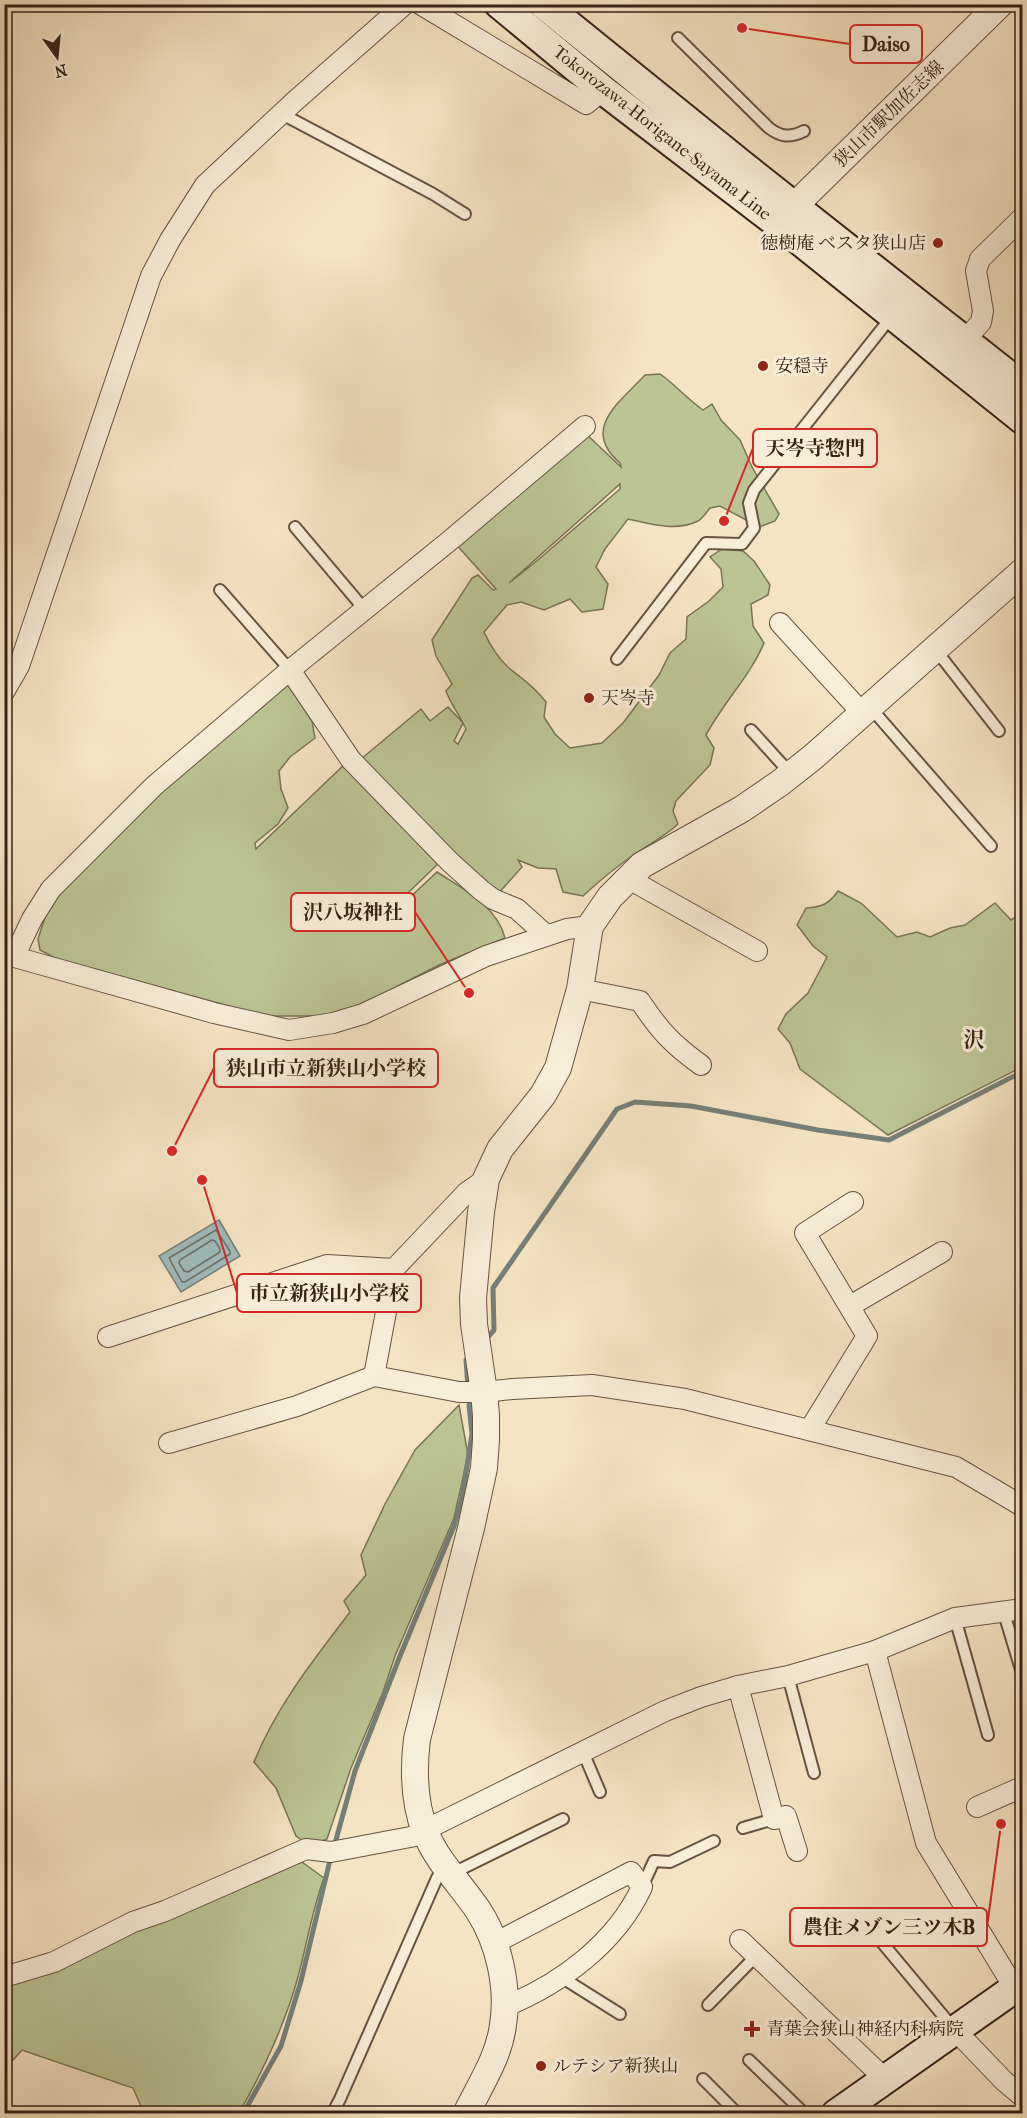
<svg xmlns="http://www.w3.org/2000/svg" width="1027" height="2118" font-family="'IM FELL French Canon','Noto Serif JP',serif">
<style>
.green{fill:#bcc494;stroke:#797456;stroke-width:1.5;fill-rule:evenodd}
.water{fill:#9fbcbc;stroke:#757f7a;stroke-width:1.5}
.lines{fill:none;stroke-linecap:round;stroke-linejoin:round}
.shore{stroke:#6a706a;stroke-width:1.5}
.stream{stroke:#757f7a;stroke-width:5}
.service-casing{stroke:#665342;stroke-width:14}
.minor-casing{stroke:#665342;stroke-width:22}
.tertiary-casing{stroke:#665342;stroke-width:28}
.secondary-casing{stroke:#362317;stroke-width:32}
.service{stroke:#f8edd8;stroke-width:10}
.minor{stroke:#f8edd8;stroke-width:20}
.tertiary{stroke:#f8edd8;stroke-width:26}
.secondary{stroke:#f8edd8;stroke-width:28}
.poi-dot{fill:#8f2418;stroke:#f8edd8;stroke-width:2}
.labels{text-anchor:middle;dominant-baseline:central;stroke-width:6;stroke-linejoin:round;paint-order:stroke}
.street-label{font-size:18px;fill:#362317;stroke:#f8edd8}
.poi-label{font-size:18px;fill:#362317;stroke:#f8edd8;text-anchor:start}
.quarter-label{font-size:21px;font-weight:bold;fill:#362317;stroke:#f8edd8}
.leader{fill:none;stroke:#d62828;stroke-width:2}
.callout-dot{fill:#d62828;stroke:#f8edd8;stroke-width:2}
.callout{fill:#f8edd8;stroke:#d62828;stroke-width:2}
.callout-label{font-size:20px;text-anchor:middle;font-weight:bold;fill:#362317}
</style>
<rect width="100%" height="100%" fill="#f5e4c3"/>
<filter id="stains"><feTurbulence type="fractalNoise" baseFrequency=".00333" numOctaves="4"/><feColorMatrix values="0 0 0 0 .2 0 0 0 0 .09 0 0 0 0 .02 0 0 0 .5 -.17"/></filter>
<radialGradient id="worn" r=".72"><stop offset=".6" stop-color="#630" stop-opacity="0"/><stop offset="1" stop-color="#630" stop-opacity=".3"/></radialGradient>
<g class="green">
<path d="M660,374C676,385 687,399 703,410L712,404L721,420L740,440L752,467L779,514L775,521L759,527L720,506L710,508C707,512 702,519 698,521C676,532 650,524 628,519L605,549L596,567L608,584L603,609L582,612L570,599L544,610L521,602L507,605L484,632C490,645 497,657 508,667C523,680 532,684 546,702L544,717L555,734L570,748L602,743L623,723L659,675L670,653L686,639L687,617L709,601L723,587L721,569L710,557L722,549L743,551L754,561L770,585L768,595L751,604L753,626L764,643C750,676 723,703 706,735L714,748L710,765L676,801L673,811L678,824C665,836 650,844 635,854C616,867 599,881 583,896L563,892L556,869L538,868L518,860L522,867L497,895L484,888L361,759L421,709L430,721L448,707L463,723L454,741L458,744L466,729C460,715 451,705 446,691L452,684L436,656L432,640L472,578L478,575L493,590L496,589L454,542L584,432L621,467L620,463C580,429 620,402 645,375ZM620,484V489L538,560L509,583Z"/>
<path d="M282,684L289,686L312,721L315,738L290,757L279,771L281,789L288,808L278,824L255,843L256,849L346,763L442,860L380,920L389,917L437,872C463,889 497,906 505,938L439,965L402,984L374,1001L331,1016H265L55,958L40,950L38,939L52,895L150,800Z"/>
<path d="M838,891L861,903L897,937L917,932L930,937L950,928L965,925L995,903L1011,920L1022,913V1067L888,1135L800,1069L790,1043L778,1029L786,1014L808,993L827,957L813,946L797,925L806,908C822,907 829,904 838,891Z"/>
<path d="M459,1405L468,1455L454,1518L395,1656L383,1692L351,1768L327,1839L310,1846L296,1836L276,1788L254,1762C276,1707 314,1659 350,1612L344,1601L366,1575L361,1555L385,1504L415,1450Z"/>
<path d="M302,1862L324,1878C312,1910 307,1944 298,1977C285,2024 263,2071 239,2113H144L133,2088L22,2050L5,2069V1982Z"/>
</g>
<path class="water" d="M219,1220L240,1256L181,1292L159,1256Z"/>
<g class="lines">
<g class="shore">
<path d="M216,1230L230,1251V1254L185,1282H182L169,1258Z"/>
<path d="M212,1240L215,1241L220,1249V1252L188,1272L184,1271L179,1263L180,1260Z"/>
</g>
<g class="stream">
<path d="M488,1337L494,1330L493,1288L617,1109L635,1102L691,1106L818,1130L889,1140L1022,1072"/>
<path d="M468,1387L466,1360L469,1356"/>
<path d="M334,1847L355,1771L400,1656L454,1526L462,1498L472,1434L469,1405"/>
<path d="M243,2114L281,2046L301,1981L331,1856"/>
</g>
<defs>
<g id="service">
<path d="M678,38L769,128C781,137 790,138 804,131"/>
<path d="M282,114L433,194L465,214"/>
<path d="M295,527L365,610"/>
<path d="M220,590L290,670"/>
<path d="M935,649L999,731"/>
<path d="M617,659L706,543L742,544L754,528L749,503L754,490L892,316"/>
<path d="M870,707L991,846"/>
<path d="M751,730L791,774"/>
<path d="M1003,1610L1022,1673"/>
<path d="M955,1618L988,1735"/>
<path d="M788,1676L814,1773"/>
<path d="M583,1752L600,1792"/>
<path d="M743,1828L774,1819"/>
<path d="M451,1874L563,1819"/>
<path d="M642,1887L654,1861L670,1862L714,1841"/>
<path d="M859,1915L955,2030"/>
<path d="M561,1977L620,2014"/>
<path d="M708,2005L756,1956"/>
<path d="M749,2060L805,2114"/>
<path d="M703,2079L738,2114"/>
<path d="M332,2114L340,2099L437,1878L444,1866"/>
</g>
<g id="minor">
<path d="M420,4L586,104L603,90"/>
<path d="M965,340L981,322L983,311L976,271L980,259L1022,218"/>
<path d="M780,623L863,714"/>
<path d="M290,670L351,760L450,862L481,890L493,899L517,909L546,935"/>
<path d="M4,692L19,666L151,276L170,240L205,185L295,101L405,4"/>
<path d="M629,879L757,951"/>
<path d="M4,954L214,1013L289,1030L333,1023L363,1014L486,956L567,929L590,926"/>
<path d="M14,957L32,919L51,889L154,786L290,670L453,538L585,426"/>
<path d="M580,989L640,1001C660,1031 672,1044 701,1065"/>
<path d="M850,1306L942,1252"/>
<path d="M108,1337L327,1265L394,1269"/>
<path d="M374,1376L394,1269L467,1192L486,1179"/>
<path d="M810,1429L867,1336L805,1233L853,1202"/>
<path d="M169,1443L297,1406L374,1376L459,1392H484L512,1389L592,1385L685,1399L956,1467L1022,1506"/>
<path d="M875,1651L926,1843L1015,1989"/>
<path d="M738,1686L774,1819L786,1816L797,1851"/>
<path d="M977,1807L1020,1788L1022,1793"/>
<path d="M425,1830L665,1711L701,1697L738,1686L788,1676L875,1651L955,1618L1022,1609"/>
<path d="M740,1940L886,2080"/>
<path d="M495,1943L631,1872L642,1887C616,1943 561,1984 504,2007"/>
<path d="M4,1977L54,1962L133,1922L165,1911L306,1849L331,1852L426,1834"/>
<path d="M956,2031L1004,2081L1022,2096"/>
</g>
<g id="tertiary">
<path d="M780,220L1000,4"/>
<path d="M466,2114C480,2085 499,2057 503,2025C509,1987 499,1942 478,1910C461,1885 438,1862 426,1834C414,1804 413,1771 417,1739L471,1528L484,1468L486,1440V1415L484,1392L474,1324L473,1298L481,1212L486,1179L500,1149L543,1095L558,1068L580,989L590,926L610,897L642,865L742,809L780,783L813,757L1022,572"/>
</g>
<g id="secondary">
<path d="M499,4L603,90L799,240L1022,419"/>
<path d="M543,4L742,165L1022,386"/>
<path d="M836,2114L1022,1983"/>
</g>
</defs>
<use href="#service" class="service-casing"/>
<use href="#minor" class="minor-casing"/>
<use href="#tertiary" class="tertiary-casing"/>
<use href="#secondary" class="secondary-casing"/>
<use href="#service" class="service"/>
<use href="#minor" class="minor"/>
<use href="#tertiary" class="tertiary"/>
<use href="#secondary" class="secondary"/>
</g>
<g class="poi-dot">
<circle cx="938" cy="243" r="6"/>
<circle cx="763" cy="366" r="6"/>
<circle cx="589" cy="698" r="6"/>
<path d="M749 2020h6v6h6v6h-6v6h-6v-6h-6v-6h6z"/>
<circle cx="541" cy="2066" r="6"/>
</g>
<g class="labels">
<g class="street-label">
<text transform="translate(889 114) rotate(-44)">狭山市駅加佐志線</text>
<text transform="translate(662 133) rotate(38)">Tokorozawa-Horigane-Sayama Line</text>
</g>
<g class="poi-label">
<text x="926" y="243" text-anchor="end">徳樹庵 ベスタ狭山店</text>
<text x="775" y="366">安穏寺</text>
<text x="601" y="698">天岑寺</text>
<text x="766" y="2029">青葉会狭山神経内科病院</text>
<text x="553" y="2066">ルテシア新狭山</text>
</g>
<g class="quarter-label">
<text x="974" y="1040">沢</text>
</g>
</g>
<path class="leader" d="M742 28L850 44M724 521L753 448M469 993L415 912M172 1151L214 1068M202 1180L237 1293M1001 1824L987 1927"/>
<g class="callout-dot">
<circle cx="742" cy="28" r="6"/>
<circle cx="724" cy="521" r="6"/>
<circle cx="469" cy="993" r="6"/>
<circle cx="172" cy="1151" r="6"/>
<circle cx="202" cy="1180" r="6"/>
<circle cx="1001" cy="1824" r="6"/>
</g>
<g class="callout">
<rect x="850" y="25" width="72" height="38" rx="6"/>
<rect x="753" y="429" width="124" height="38" rx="6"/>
<rect x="291" y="893" width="124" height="38" rx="6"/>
<rect x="214" y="1049" width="224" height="38" rx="6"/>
<rect x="237" y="1274" width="184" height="38" rx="6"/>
<rect x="790" y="1908" width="197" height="38" rx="6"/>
</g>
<g class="callout-label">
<text x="886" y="51">Daiso</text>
<text x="815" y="455">天岑寺惣門</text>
<text x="353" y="919">沢八坂神社</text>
<text x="326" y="1075">狭山市立新狭山小学校</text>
<text x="329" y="1300">市立新狭山小学校</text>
<text x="889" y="1934">農住メゾン三ツ木B</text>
</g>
<rect width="1027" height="2118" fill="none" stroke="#f5e4c3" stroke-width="24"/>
<rect x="6" y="6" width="1015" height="2106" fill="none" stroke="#362317" stroke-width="3"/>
<rect x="12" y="12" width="1003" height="2094" fill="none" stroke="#362317" stroke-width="1.5"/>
<g transform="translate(57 57) rotate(165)" stroke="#f8edd8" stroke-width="4.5" paint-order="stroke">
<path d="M0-4.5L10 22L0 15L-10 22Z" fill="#362317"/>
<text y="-9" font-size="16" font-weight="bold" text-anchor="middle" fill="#362317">N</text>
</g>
<rect width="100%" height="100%" filter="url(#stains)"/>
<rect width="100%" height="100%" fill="url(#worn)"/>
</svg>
